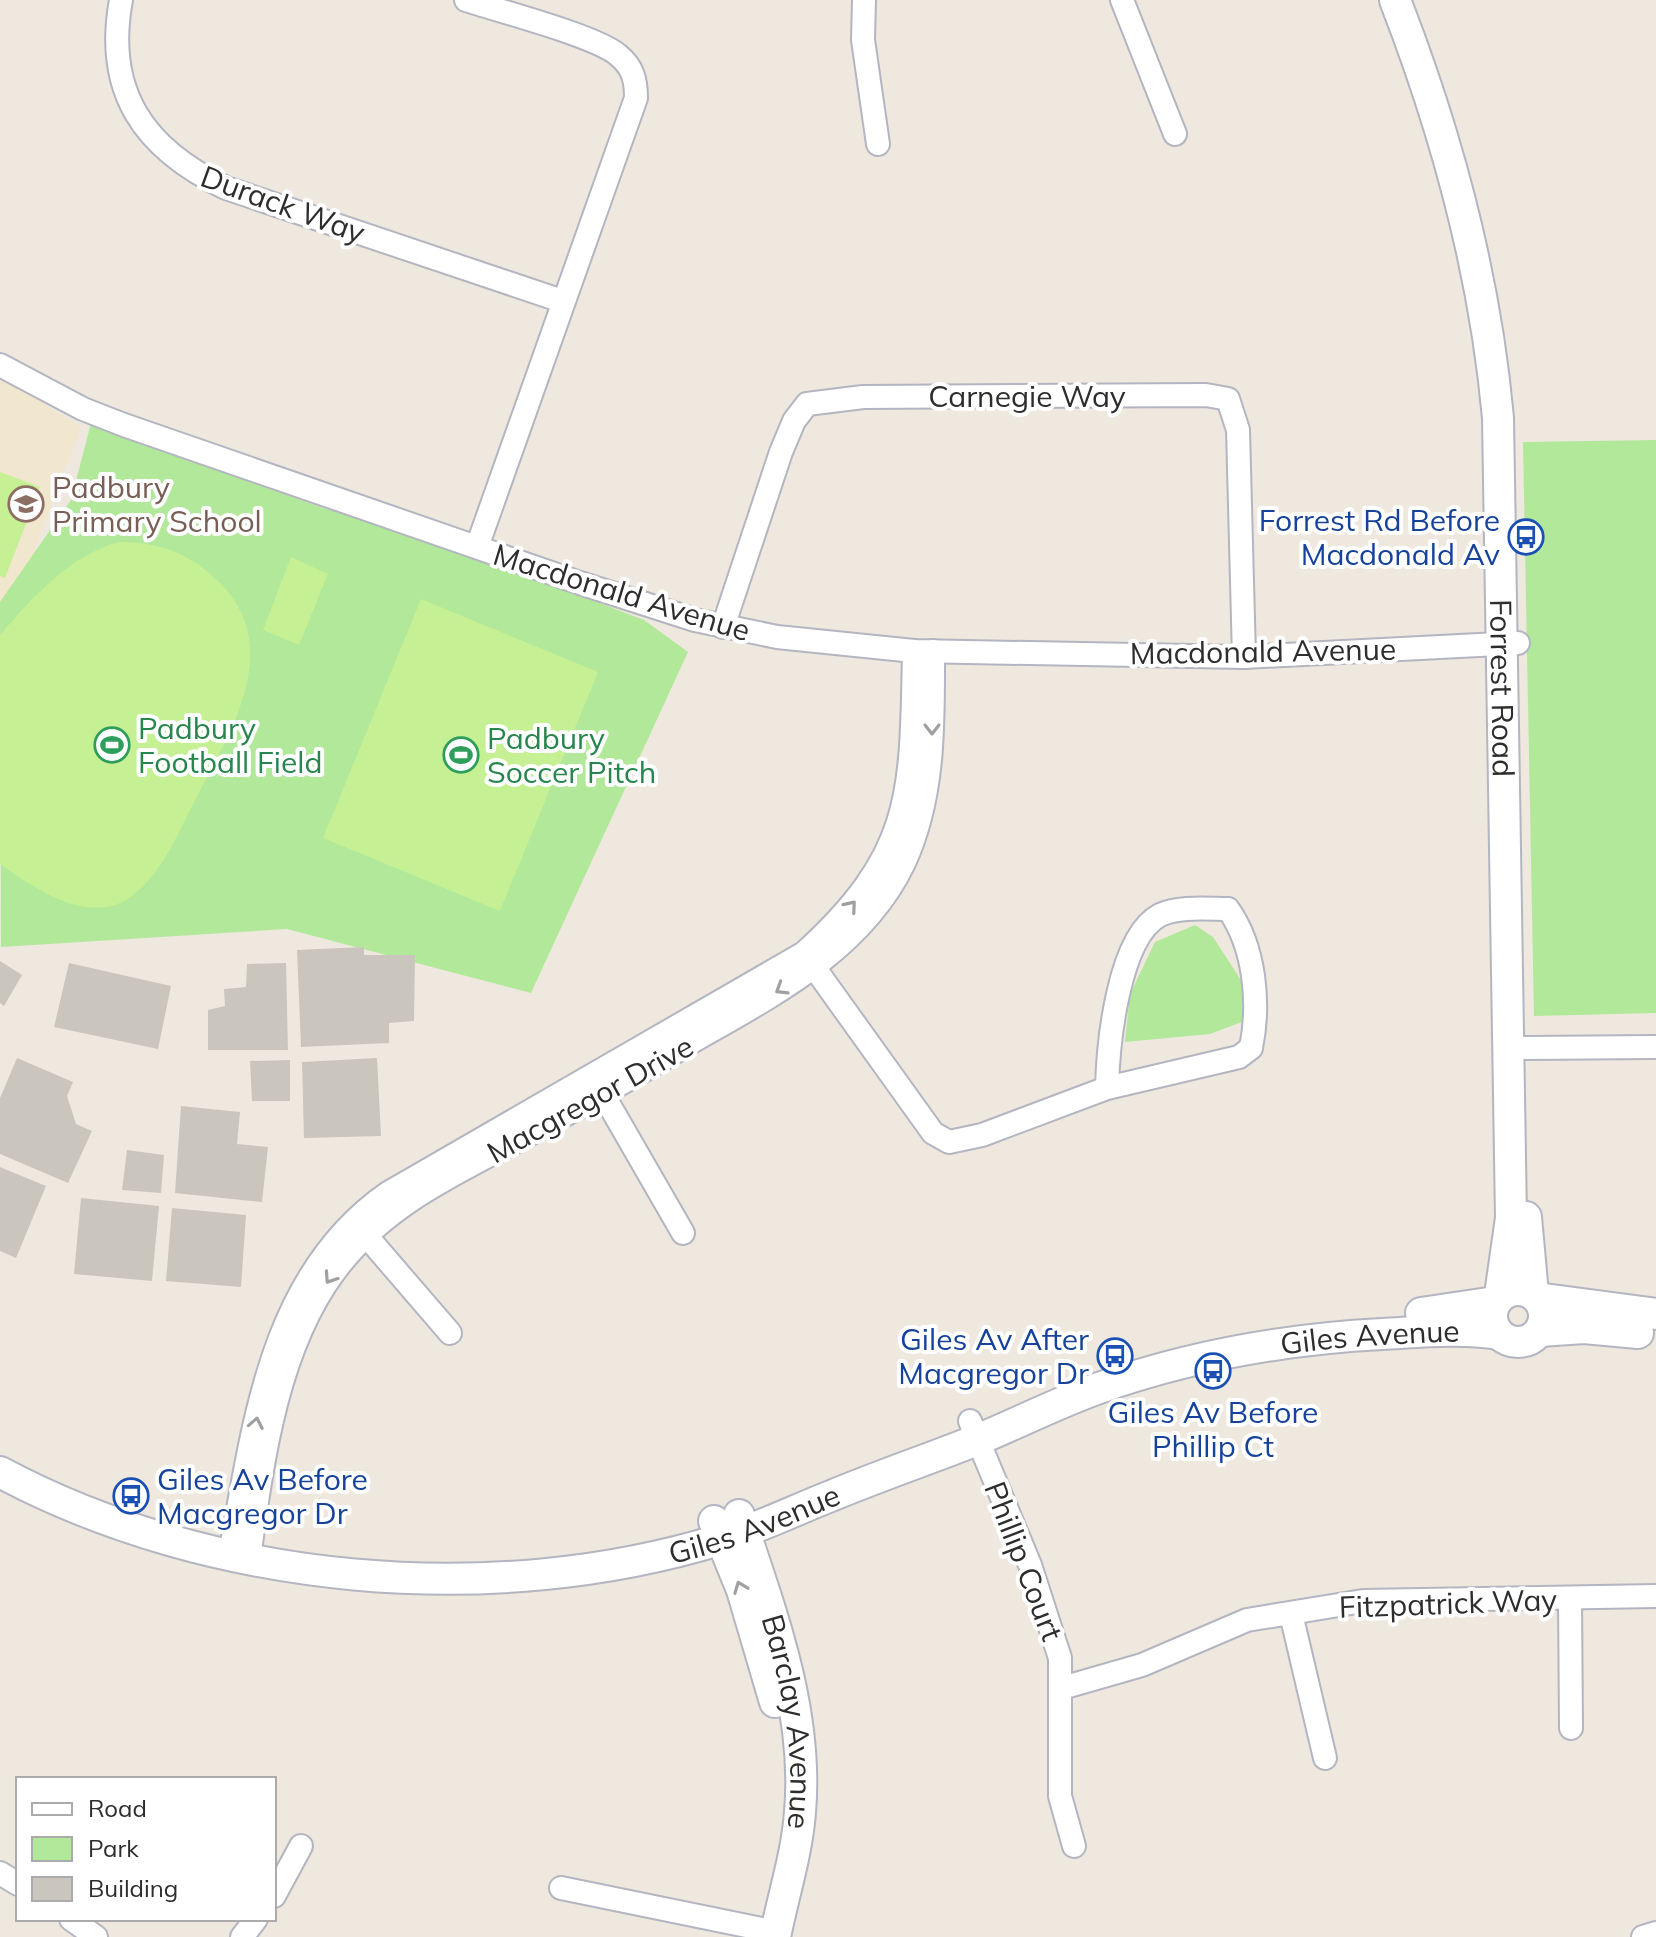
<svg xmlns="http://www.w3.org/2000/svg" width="1656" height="1937" font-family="Mulish,sans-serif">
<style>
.education{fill:#f1e6ce}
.green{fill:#b2e899}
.pitch{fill:#c6f094}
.building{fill:#cbc6bd}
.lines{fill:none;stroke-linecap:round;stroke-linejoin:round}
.street-casing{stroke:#b3b5c1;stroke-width:26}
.secondary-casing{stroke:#b3b5c1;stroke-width:34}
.street{stroke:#fff;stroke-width:22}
.secondary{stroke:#fff;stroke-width:30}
.oneway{stroke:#a0a0a0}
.labels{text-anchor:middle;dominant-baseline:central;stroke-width:8;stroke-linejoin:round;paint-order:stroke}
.street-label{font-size:30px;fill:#2d2d2d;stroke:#fff}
.education-label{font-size:30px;fill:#785e54;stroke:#fff;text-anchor:start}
.transit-label{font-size:30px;fill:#164399;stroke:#fff;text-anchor:end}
.leisure-label{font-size:30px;fill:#27864d;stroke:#fff;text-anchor:start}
</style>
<rect width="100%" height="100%" fill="#efe8df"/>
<path class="education" d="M0,377L81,427L22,582L0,609Z"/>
<g class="green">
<path d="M91,423L323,508L411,531L644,620L688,652L531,993L287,929L1,947L0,602L71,500Z"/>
<path d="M1656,440V1013L1534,1016L1523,442Z"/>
<path d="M1195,925L1213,937L1263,1014L1210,1034L1125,1042L1130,994L1155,942Z"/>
</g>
<g class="pitch">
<path d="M0,472L40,487L5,578L0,576Z"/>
<path d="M118,542C158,542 187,552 216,579C287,645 231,731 195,800C178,833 158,884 122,902C82,922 31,886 0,864V635C33,597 68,557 118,542Z"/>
<path d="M291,557L328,574L299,645L263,630Z"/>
<path d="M421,599L598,672L500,911L323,838Z"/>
</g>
<g class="building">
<path d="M364,947V955H415L414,1021L389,1023V1043L301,1047L297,950Z"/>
<path d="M0,961L22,975L4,1006L0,1003Z"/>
<path d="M69,963L171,986L158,1049L54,1027Z"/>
<path d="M286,963L288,1050H208V1010L225,1006L224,989L246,987L247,964Z"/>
<path d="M17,1058L73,1082L67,1096L76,1124L92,1131L68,1183L0,1154V1098Z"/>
<path d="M377,1058L381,1136L304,1138L302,1062Z"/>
<path d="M290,1060V1101H252L250,1061Z"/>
<path d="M181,1106L240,1112L237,1144L268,1147L262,1202L175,1193Z"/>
<path d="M127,1150L164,1155L161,1193L122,1190Z"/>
<path d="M0,1167L46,1186L16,1258L0,1251Z"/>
<path d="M81,1198L159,1206L152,1281L74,1274Z"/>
<path d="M172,1208L246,1215L241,1287L166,1281Z"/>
</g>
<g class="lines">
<defs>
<g id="street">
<path d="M121,0C104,92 144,149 226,188L562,301"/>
<path d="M466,0C499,11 596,36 618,55C633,67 636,80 636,98L477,547"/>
<path d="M864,0L863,40L878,144"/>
<path d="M1122,0L1175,134"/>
<path d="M0,365L83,409L124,425L580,583L695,620L777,637L914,651L1244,657L1518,643"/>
<path d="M723,627L781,452L794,421L807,404L863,397L1206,395L1228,399L1238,430L1244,657"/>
<path d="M806,956L933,1133L949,1142L982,1135L1107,1088L1239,1057L1251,1048C1260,1003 1255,947 1228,909C1207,909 1179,906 1160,915C1118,937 1108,1045 1107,1088"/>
<path d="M1507,1048L1656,1047"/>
<path d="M596,1082L683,1233"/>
<path d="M357,1225L450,1333"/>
<path d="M970,1421L1030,1565L1060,1658V1796L1074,1846"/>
<path d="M230,1554C254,1424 270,1275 388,1193L804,953C915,852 911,793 914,651"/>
<path d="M249,1558C262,1464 276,1350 335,1271C381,1209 446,1178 513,1143C573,1111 632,1078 690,1043C770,997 862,951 904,863C935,796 933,723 933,651"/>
<path d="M1570,1598L1571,1728"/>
<path d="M1291,1614L1325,1758"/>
<path d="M1062,1688L1142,1665L1247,1620L1363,1601L1656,1596"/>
<path d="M0,1873L18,1884"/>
<path d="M561,1888L776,1932"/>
<path d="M274,1896L301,1846"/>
<path d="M71,1919L96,1937"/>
<path d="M242,1937L256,1919"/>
<path d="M1643,1937L1656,1933"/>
</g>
<g id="secondary">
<path id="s1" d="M1395,0C1447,134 1485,274 1498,418L1511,1218L1500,1295"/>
<path d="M1526,1217L1533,1294"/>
<circle cx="1518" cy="1316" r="26"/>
<path d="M1537,1298L1656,1314"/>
<path d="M1421,1313L1495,1302"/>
<path d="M1540,1331L1584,1328L1638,1333"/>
<path id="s2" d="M0,1472C211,1585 493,1610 722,1539C759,1528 795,1510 831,1496C879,1476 929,1459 977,1440C1018,1423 1057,1403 1099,1388C1190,1356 1286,1339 1382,1334C1422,1332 1460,1328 1499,1334"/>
<path id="s3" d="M739,1515C770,1610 809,1709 800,1812C797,1854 783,1896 775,1937"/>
<path d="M714,1521L742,1590L775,1702"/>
</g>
</defs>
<use href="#street" class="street-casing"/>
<use href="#secondary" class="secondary-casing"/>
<use href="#street" class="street"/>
<use href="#secondary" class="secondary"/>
</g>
<defs><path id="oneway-chevron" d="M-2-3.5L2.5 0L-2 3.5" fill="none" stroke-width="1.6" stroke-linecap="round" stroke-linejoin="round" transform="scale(2)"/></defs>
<g class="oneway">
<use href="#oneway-chevron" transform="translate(932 729) rotate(90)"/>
<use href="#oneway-chevron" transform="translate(851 906) rotate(-50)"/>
<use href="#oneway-chevron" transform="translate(781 989) rotate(148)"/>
<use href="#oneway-chevron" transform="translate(330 1278) rotate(124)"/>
<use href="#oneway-chevron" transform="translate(256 1423) rotate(-79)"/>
<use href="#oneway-chevron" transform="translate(740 1587) rotate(-111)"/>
</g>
<defs>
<symbol id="school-ring" viewBox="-11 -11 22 22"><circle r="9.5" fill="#fff" stroke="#8d6e63" stroke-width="1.5"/><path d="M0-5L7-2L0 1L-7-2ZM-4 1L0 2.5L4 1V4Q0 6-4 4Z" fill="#8d6e63"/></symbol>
<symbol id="bus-ring" viewBox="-11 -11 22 22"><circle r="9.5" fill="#fff" stroke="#1a4fb4" stroke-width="1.5"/><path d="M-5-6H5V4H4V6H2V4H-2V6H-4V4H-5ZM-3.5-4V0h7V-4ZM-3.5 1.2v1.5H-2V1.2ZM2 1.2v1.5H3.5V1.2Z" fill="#1a4fb4"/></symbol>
<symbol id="stadium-ring" viewBox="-11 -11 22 22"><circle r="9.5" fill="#fff" stroke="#2e9e5b" stroke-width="1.5"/><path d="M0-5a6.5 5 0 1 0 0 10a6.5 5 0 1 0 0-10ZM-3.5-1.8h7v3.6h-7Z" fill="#2e9e5b"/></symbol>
</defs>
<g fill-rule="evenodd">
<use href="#school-ring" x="6" y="484" width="40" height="40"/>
<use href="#bus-ring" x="1506" y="517" width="40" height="40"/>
<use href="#stadium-ring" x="92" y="725" width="40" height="40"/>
<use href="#stadium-ring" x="441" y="735" width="40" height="40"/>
<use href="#bus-ring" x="1095" y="1336" width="40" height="40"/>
<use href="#bus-ring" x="1193" y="1351" width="40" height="40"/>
<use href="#bus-ring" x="111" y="1476" width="40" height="40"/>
</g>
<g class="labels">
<g class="street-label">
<text transform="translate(283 204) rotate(20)">Durack Way</text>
<text x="1027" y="396">Carnegie Way</text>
<text transform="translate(622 592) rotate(17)">Macdonald Avenue</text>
<text transform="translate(1263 651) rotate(-1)">Macdonald Avenue</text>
<text stroke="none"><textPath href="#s1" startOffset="702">Forrest Road</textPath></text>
<text transform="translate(590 1099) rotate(-29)">Macgregor Drive</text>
<text stroke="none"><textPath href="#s2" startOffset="1426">Giles Avenue</textPath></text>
<text stroke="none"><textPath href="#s2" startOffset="778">Giles Avenue</textPath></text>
<text transform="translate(1024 1561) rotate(69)">Phillip Court</text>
<text transform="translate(1448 1603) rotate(-2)">Fitzpatrick Way</text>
<text stroke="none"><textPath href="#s3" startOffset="214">Barclay Avenue</textPath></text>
</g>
<g class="education-label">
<text x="52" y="487">Padbury<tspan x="52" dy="34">Primary School</tspan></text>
</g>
<g class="transit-label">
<text x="1500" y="520">Forrest Rd Before<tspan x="1500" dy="34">Macdonald Av</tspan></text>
<text x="1089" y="1339">Giles Av After<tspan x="1089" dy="34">Macgregor Dr</tspan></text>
<text x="1213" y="1412" text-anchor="middle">Giles Av Before<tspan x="1213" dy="34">Phillip Ct</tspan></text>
<text x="157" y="1479" text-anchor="start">Giles Av Before<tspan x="157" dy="34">Macgregor Dr</tspan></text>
</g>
<g class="leisure-label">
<text x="138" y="728">Padbury<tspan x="138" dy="34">Football Field</tspan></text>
<text x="487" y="738">Padbury<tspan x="487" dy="34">Soccer Pitch</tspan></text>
</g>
</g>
<rect x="16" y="1777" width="260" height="144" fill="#ffffff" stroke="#ababab" stroke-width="2"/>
<rect x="32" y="1803" width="40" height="12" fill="#ffffff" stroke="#ababab" stroke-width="2"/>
<text x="88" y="1817" font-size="24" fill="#2d2d2d">Road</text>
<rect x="32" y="1837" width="40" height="24" fill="#b2e899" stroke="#ababab" stroke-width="2"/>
<text x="88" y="1857" font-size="24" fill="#2d2d2d">Park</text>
<rect x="32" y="1877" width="40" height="24" fill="#cbc6bd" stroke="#ababab" stroke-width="2"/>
<text x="88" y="1897" font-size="24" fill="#2d2d2d">Building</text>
</svg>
